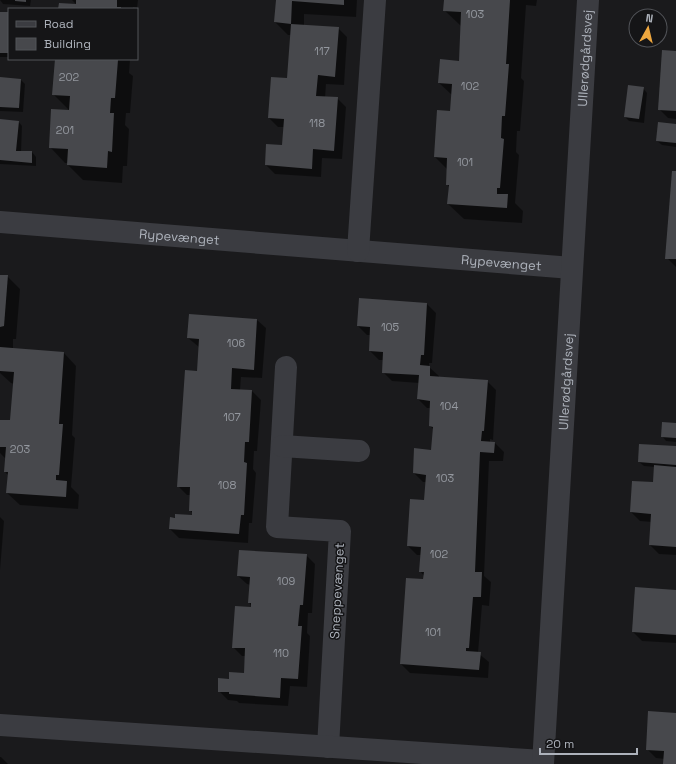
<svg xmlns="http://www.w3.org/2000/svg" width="676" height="764" font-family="'Space Grotesk',sans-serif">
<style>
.shadow{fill:#0007}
.building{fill:#47484c}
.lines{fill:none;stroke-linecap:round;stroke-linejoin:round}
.minor{stroke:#3b3c41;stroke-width:22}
.labels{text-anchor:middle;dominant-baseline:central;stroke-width:3;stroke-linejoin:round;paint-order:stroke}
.number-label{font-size:11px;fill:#94989f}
.street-label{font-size:13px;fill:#adb2bb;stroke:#151517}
</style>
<rect width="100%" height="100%" fill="#1a1a1c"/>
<g class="shadow">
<path d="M0,0H31L30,6L3,4Z"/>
<path d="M72,0H138L137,8L133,7V9H59L77,5Z"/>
<path d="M277,0H357L356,17L304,14V26L338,28L347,37L344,85L326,84L325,98H337L346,107L342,159L322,158L321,177L275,174L266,165L267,145L283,146L284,127H278L269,118L288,79L291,35H288L275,22Z"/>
<path d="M445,0H537L536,6L526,5L521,78L524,81L520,131H517L516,152L519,155L515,203L523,211L522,223L464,219L448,204L449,187L447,184V169L435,157L451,112L452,95L439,83L460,62L461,26L444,10Z"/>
<rect x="0" y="13" width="9" height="44"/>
<path d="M676,52V119L668,118L659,109Z"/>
<path d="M56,59H133L130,60L129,73L133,76L130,113H126L125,125L129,129L127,166H123L122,183L83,180L68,165V163H65L50,147L70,111L53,94Z"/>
<path d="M0,78L21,80L25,84L23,112L0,111Z"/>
<path d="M643,88L647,93L644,123L629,121L625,117Z"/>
<path d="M0,120L18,121L22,126L21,152H32L36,157V166L0,164Z"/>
<path d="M676,125V147L662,145L657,141Z"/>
<path d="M676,172V267L667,258Z"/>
<path d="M0,276H7L20,289L16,339H13V349L64,353L76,366L72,435L75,438L71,487L79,495L78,509L20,505L7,493L8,475L5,472L6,459L0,453V421H11L14,384L11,383L0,373Z"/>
<path d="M427,304L436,313L432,363H429V367L439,376V378L487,381L496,390L493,440L490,439V443H495L504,452L503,461H489L484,576L491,582L489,606L482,605L478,653L489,662L488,678L410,673L401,664L424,576L420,571L421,555H417L408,546L425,501L426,482H423L414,473L432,451L434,430L430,426L431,408H427L418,399L419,383L392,381L383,372L384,360H379L370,351L371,335H367L358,326Z"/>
<path d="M257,320L266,328L262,378L241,377L240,390L252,391L261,400L257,451H254L253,469L256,473L252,523H249L248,543L179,538L170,529L171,518L193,516V514L190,510L191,495H187L178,486L198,372L199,347L188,338Z"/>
<path d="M676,424V442L666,441L662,436Z"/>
<path d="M676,447V555L659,554L650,545L652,522L640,521L631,512L654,483L655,467L644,466L639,462Z"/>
<path d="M0,517L4,521L0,570Z"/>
<path d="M306,555L315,564L312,613H308L307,633L310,636L307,687L290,686L288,706L239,703L237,701L228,700L219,691L244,674L246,656H242L233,647L252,608L249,602L251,585L247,584L238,576Z"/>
<path d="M676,591V643L642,641L633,632Z"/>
<path d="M676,714V764H664L665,759L656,758L647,749Z"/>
<path d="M0,757H1L8,764H0Z"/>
</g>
<g class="building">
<path d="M15,0H26V2L15,1Z"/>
<path d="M76,0H117V7H121V9H58L59,3L76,4Z"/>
<path d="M276,0H344V5L292,1L291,24L274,22Z"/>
<path d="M444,0H510L506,64H509L505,116H502L501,138L504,139L500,188H497V194H508L507,208L447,204L449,185H446L447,158L434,157L437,110L450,111L452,84L438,83L440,59L459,61L461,12L443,11Z"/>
<rect x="0" y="12" width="9" height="41"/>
<path d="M291,24L339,27L335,77L318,75L316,96L338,97L334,151L313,149L312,169L265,165L266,144L282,145L284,119L268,118L271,77L287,78Z"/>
<path d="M662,50L676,51V111L658,110Z"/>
<path d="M55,59L118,60L115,98H111L110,113H114L112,152L108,151L107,168L67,165L68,149L49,148L51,109L69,110L70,96L52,95Z"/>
<path d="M0,77L21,79L19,108L0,107Z"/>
<path d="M628,85L644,87L639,119L624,117Z"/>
<path d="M0,119L19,121L16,151H32V163L0,160Z"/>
<path d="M658,122L676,124V143L656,141Z"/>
<path d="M672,171H676V259H665Z"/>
<path d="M0,275H8L4,326L0,327Z"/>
<path d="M359,298L427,303L424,355H421L420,365L430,366V376L488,380L484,431H482L481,441L495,442L494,453L480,452L475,572H482L481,597H473L469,648H466V651L481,652L479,670L400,664L406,578L423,579L424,572H419L421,547L407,546L410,499L424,500L426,475L413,473L414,448L431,450L433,427L429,426L430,401L417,399L419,375L382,373L383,352L369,351L370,327L357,326Z"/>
<path d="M189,314L257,319L254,370L232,368L231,389L252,390L249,442H245L244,462L247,463L244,515H241L239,534L169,529L170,517L175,518V514L192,515V511H189L190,487H177L185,370L197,371L199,339L187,338Z"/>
<path d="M0,347L64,352L59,424H63L59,475H56V480L67,481L66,497L6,493L8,472H4L6,447H0V420H10L14,372L0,371Z"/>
<path d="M662,422L676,423V438L661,437Z"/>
<path d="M639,444L676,446V465L638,462Z"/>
<path d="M654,465L676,467V547L649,545L651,514L630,512L632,481L653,482Z"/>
<path d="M239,550L307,554L303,605H300L298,626H302L298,679L281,678L280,698L229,694V692H218V678L229,679V672L244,673L245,648H232L235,606L251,607V603H248L250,577L237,576Z"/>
<path d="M635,587L676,590V635L632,632Z"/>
<path d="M648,711L676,713V764H663L664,751L646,750Z"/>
</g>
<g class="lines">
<g class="minor">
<path id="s1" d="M0,222L572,268"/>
<path d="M358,251L375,0"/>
<path d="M286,367L277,527L340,531L328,747"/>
<path d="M282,446L359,451"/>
<path d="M0,725L543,761"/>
<path id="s2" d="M543,764L588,0"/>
</g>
</g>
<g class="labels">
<g class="number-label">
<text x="475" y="14">103</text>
<text x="322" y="51">117</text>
<text x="69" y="77">202</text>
<text x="470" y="86">102</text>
<text x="317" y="123">118</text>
<text x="65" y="130">201</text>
<text x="465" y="162">101</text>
<text x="390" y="327">105</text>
<text x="236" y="343">106</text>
<text x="449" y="406">104</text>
<text x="232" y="417">107</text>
<text x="20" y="449">203</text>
<text x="445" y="478">103</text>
<text x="227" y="485">108</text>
<text x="439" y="554">102</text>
<text x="286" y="581">109</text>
<text x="433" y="632">101</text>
<text x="281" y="653">110</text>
</g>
<g class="street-label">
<text stroke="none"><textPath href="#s2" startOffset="707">Ullerødgårdsvej</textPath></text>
<text stroke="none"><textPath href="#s1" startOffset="180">Rypevænget</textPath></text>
<text stroke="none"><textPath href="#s1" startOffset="503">Rypevænget</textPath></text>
<text stroke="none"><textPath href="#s2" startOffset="383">Ullerødgårdsvej</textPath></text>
<text transform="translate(337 591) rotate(-87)">Sneppevænget</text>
</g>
</g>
<rect x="8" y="8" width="130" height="52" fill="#151517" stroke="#525459"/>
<rect x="16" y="21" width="20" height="6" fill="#3b3c41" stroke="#525459"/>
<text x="44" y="28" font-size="12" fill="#adb2bb">Road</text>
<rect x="16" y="38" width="20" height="12" fill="#47484c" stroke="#525459"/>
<text x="44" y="48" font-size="12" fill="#adb2bb">Building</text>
<g transform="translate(648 28) rotate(8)"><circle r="19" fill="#151517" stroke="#525459"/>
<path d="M0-3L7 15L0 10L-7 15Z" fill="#eea73f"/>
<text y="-6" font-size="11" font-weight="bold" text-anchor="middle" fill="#adb2bb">N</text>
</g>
<path d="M540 748v6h97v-6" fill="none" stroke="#adb2bb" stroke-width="2"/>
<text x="546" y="748" font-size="12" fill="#adb2bb" stroke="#151517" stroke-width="3" paint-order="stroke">20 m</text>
</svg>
